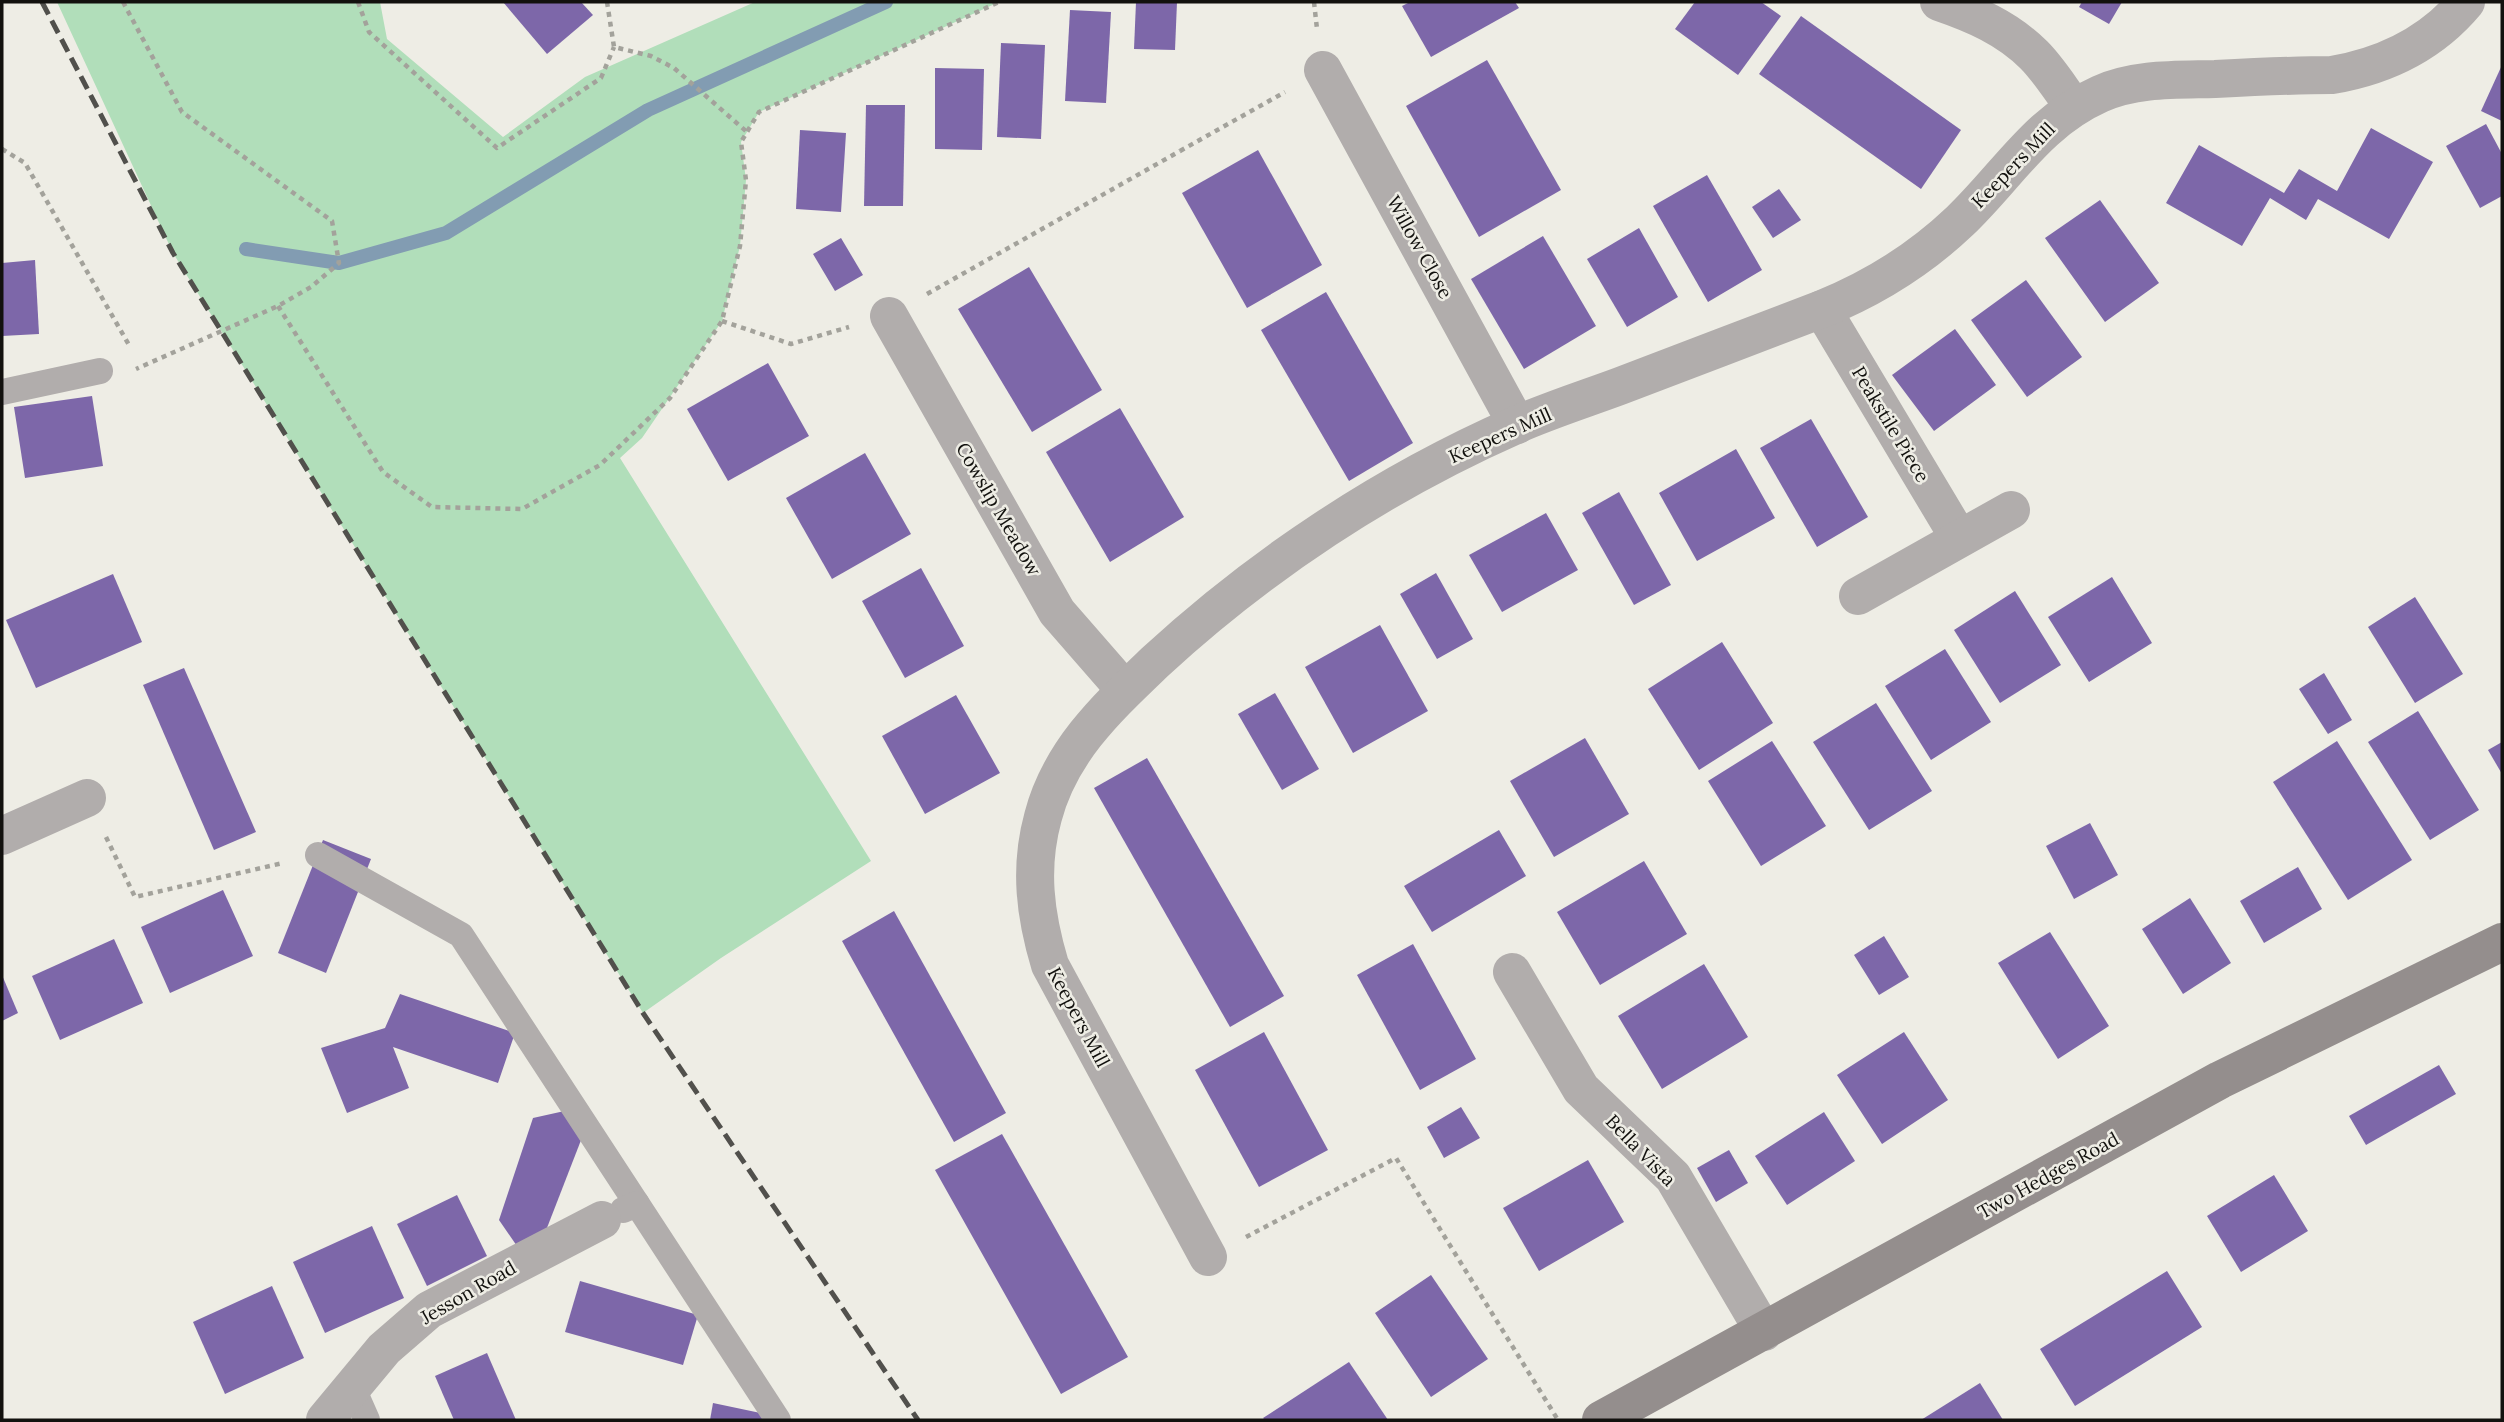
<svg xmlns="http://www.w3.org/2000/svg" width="2504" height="1422" font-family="Lora,serif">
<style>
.green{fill:#b1deba}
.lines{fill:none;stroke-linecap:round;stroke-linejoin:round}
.stream{stroke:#829cb2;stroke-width:14}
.building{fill:#7d67a9}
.path{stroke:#a3a29b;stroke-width:4.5;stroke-dasharray:5 5;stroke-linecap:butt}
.lane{stroke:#b1adac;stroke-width:26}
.street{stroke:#b1adac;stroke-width:38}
.secondary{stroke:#948e8d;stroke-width:38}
.rail{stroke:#51504c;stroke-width:5;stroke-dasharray:14 7;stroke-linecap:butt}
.labels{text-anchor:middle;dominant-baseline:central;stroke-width:5;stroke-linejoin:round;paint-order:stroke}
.street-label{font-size:19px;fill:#12110e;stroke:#eeede5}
</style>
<rect width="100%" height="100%" fill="#eeede5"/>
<path class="green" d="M57,2H380L387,39L503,137L585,77L755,2H999L759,112L741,142L746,180L740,246L722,321L642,438L620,458L871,861L721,958L643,1013L173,253Z"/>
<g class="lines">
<path class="stream" d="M246,249L339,263L446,233L648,110L886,2"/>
</g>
<g class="building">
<path d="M503,2H581L593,15L547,54Z"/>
<path d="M1136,2H1177L1175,50L1134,49Z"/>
<path d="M1410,2H1515L1519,8L1431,57L1402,6Z"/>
<path d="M1695,2H1761L1781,16L1738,75L1675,29Z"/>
<path d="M2082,2H2122L2109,24L2079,7Z"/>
<path d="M1070,10L1111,12L1106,103L1065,101Z"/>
<path d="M1801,16L1961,130L1921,189L1759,74Z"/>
<path d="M1001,43L1045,45L1041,139L997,137Z"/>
<path d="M1487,60L1561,190L1479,237L1406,106Z"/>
<path d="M2502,65V121L2481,111Z"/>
<path d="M935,68L984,69L982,150L935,149Z"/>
<path d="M866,105H905L903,206H864Z"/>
<path d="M2486,124L2502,154V196L2480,208L2446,146Z"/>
<path d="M2371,128L2433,162L2389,239L2318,199L2306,220L2270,198L2242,246L2166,203L2199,145L2284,193L2299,169L2337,191Z"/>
<path d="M800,130L846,133L841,212L796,209Z"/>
<path d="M1258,150L1322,265L1247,308L1182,193Z"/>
<path d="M1707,175L1762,270L1708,302L1653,206Z"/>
<path d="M1779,189L1801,220L1773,238L1752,207Z"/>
<path d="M2100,200L2159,283L2105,322L2045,238Z"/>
<path d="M1639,228L1678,297L1627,327L1587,259Z"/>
<path d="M1543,236L1596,326L1524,369L1471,279Z"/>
<path d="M841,238L863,275L835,291L813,254Z"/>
<path d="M35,260L39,334L2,336V263Z"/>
<path d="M1029,267L1102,390L1032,432L958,309Z"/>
<path d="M2026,280L2082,357L2027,397L1971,320Z"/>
<path d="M1326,292L1413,443L1349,481L1261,330Z"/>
<path d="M1955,329L1996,385L1934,431L1892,375Z"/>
<path d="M768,363L809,436L728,481L687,409Z"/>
<path d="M92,396L103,466L25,478L14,407Z"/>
<path d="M1120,408L1184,517L1110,562L1046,452Z"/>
<path d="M1811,419L1868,517L1817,547L1760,448Z"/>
<path d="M1736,449L1775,518L1697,561L1659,493Z"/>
<path d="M865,453L911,534L832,579L786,498Z"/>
<path d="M1619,492L1671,585L1634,605L1582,513Z"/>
<path d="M1546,513L1578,570L1502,612L1469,555Z"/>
<path d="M921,568L964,646L905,678L862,601Z"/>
<path d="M1436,573L1473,639L1437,659L1400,594Z"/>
<path d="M113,574L142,642L36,688L6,620Z"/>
<path d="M2112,577L2152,643L2089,682L2048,617Z"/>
<path d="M2015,591L2061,665L2000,703L1954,630Z"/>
<path d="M2415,597L2463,674L2415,703L2368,627Z"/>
<path d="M1380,625L1428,711L1353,753L1305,667Z"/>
<path d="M1722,642L1773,723L1699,770L1648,689Z"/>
<path d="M1945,649L1991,722L1931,760L1885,686Z"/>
<path d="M184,668L256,832L214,850L143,685Z"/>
<path d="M2324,673L2352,720L2328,734L2299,689Z"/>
<path d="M1275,693L1319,769L1282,790L1238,714Z"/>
<path d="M956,695L1000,773L925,814L882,736Z"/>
<path d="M1876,703L1932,791L1869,830L1813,742Z"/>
<path d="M2418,711L2479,810L2430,840L2368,742Z"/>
<path d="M1585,738L1629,814L1554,857L1510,781Z"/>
<path d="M1772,741L1826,826L1761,866L1708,781Z"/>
<path d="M2337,741L2412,860L2348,900L2273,782Z"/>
<path d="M2502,742V774L2488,750Z"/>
<path d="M1147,758L1284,996L1230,1027L1094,788Z"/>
<path d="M2090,823L2118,875L2074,899L2046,846Z"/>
<path d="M1499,830L1526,876L1432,932L1404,886Z"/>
<path d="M323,840L371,859L326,973L278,953Z"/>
<path d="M1644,861L1687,934L1600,985L1557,912Z"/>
<path d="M2298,867L2322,909L2264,943L2240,901Z"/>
<path d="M223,890L253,956L170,993L141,927Z"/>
<path d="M2190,898L2231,963L2183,994L2142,929Z"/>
<path d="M894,911L1006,1113L954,1142L842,941Z"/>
<path d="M2050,932L2109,1026L2058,1059L1998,963Z"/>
<path d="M1884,936L1909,977L1879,995L1854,955Z"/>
<path d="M114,939L143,1003L60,1040L32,976Z"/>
<path d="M1413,944L1476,1059L1420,1090L1357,975Z"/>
<path d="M1704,964L1748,1037L1662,1089L1618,1016Z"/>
<path d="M2,975L18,1013L2,1021Z"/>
<path d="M400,994L515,1033L498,1083L393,1047L409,1088L347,1113L321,1048L385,1028Z"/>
<path d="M1264,1032L1328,1150L1259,1187L1195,1070Z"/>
<path d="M1904,1032L1948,1100L1882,1144L1837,1075Z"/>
<path d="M2439,1065L2456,1094L2366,1145L2349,1116Z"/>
<path d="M1461,1107L1480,1138L1444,1158L1427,1127Z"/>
<path d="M569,1110L583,1135L545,1233L519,1249L499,1220L533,1118Z"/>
<path d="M1824,1112L1855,1161L1787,1205L1755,1156Z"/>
<path d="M1002,1134L1128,1357L1061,1394L935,1170Z"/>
<path d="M1729,1150L1748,1183L1716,1202L1697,1168Z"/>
<path d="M1588,1160L1624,1222L1539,1271L1503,1208Z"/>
<path d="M2274,1175L2308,1231L2241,1272L2207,1216Z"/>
<path d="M457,1195L487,1256L427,1286L397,1224Z"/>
<path d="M372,1226L404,1298L325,1333L293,1262Z"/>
<path d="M2167,1271L2202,1327L2075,1406L2040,1349Z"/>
<path d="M1431,1275L1488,1359L1431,1397L1375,1313Z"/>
<path d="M580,1281L698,1315L683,1365L565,1332Z"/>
<path d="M272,1286L304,1358L225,1394L193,1322Z"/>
<path d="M487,1353L516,1420H454L435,1376Z"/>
<path d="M1349,1362L1388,1420H1265L1263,1418Z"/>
<path d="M1980,1383L2003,1420H1921Z"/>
<path d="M713,1403L765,1414L764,1420H710Z"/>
</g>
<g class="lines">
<g class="path">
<path d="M123,2L182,112L332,221L339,263L311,287L278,306L136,369"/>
<path d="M358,2L369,32L497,148L601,78L614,47"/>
<path d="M607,2L614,47L651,56L674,68L747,132"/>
<path d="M1314,2L1317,29"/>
<path d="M2,149L25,163L129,345"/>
<path d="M1180,151L1285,92"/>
<path d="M927,294L1180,151"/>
<path d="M278,306L383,472L432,507L522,509L600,465L670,398L722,321L740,246L746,180L741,142L759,112L999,2"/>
<path d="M722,321L791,344L849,327"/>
<path d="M106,837L135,897L283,863"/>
<path d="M1246,1237L1396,1158L1558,1420"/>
</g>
<g class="lane">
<path d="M2,392L100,371"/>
<path d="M318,855L461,935L637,1204"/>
<path d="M623,1210L637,1204L778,1420"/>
<path d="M352,1386L367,1420"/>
</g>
<g class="street">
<path d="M1939,2C1974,14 2007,28 2034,55C2049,70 2061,90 2074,107"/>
<path d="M1323,70L1517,425"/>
<path d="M1822,309L1959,538"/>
<path d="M889,316L1057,612L1125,690"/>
<path d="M1858,596L2011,510"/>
<path d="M2,836L87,798"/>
<path d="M1512,972L1581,1089L1673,1177L1764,1332"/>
<path d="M1208,1257L1050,965C1035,915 1029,868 1043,817C1060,751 1108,707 1155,662C1260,565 1384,483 1516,425C1550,410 1585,399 1620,386C1687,360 1755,335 1822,309C1874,288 1919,260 1960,221C2008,175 2037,122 2100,94C2136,78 2177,80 2215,79C2254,77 2293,75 2332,75C2385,66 2431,44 2466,2"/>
<path d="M325,1420L384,1349L429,1310L602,1220"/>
</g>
<path class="secondary" d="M1601,1420L2220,1080L2502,942"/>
<path class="rail" d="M42,2L173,253L643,1013L918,1420"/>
</g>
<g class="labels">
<g class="street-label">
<text transform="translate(2013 165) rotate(-46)">Keepers Mill</text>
<text transform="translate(1420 247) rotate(61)">Willow Close</text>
<text transform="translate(1891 424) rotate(59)">Peakstile Piece</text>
<text transform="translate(1500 435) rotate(-24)">Keepers Mill</text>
<text transform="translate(999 509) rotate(60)">Cowslip Meadow</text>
<text transform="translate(1079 1017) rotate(62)">Keepers Mill</text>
<text transform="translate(1641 1150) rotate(46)">Bella Vista</text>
<text transform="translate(2048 1175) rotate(-29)">Two Hedges Road</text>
<text transform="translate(468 1292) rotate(-30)">Jesson Road</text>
</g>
</g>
<rect width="2504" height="1422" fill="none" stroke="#12110e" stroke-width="7"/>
</svg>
